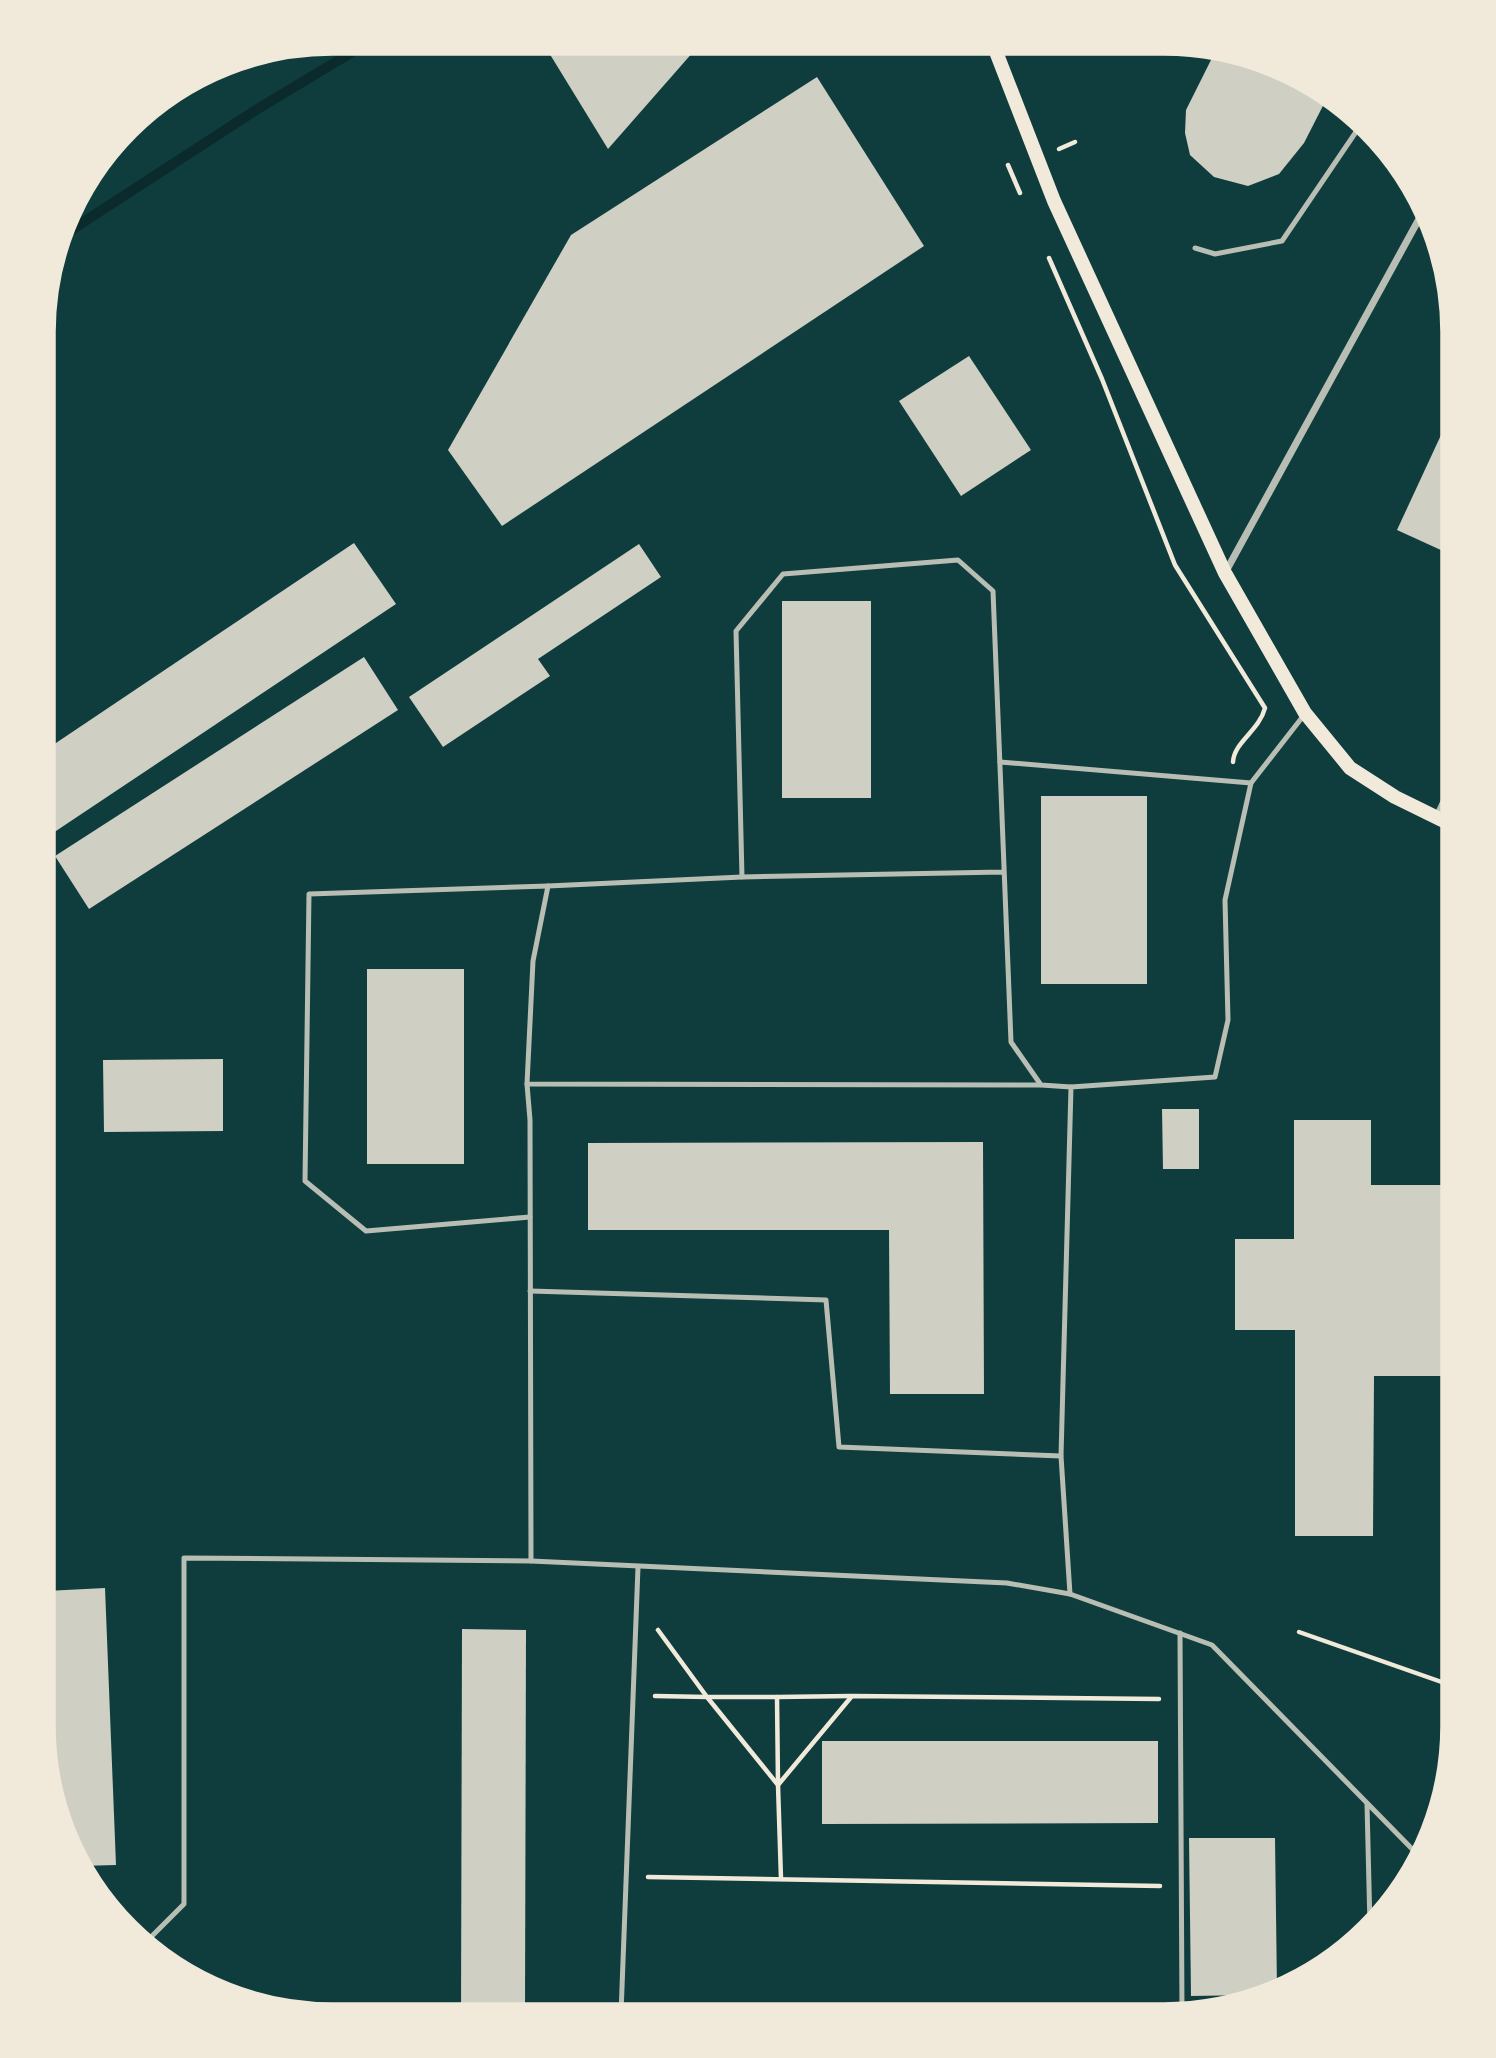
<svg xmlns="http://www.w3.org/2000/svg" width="1496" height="2058" font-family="Commissioner,sans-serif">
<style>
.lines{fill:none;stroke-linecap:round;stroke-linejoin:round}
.stream{stroke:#0a2a2b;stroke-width:10}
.building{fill:#cfcfc3}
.path{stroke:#f1e9da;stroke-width:4.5}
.service{stroke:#b8beb3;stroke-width:5}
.minor{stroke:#b8beb3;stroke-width:7}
.secondary{stroke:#f1e9da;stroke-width:14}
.rim{fill:none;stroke:#f1e9da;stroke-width:3.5}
</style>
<rect width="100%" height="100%" fill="#0f3d3e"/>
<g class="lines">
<path class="stream" d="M65,234L256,110L369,42"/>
</g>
<g class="building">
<path d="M543,43H701L608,149Z"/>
<path d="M1216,50L1329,94L1304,143L1279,174L1248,186L1214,177L1190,155L1185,133L1186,110Z"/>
<path d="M817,77L924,246L502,526L448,450L571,235Z"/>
<path d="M969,356L1031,450L961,496L899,401Z"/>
<path d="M1454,407V556L1397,530Z"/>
<path d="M354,543L396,604L44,839V751Z"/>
<path d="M639,544L661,577L538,659L550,676L443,747L409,697Z"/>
<rect x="782" y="601" width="89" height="197"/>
<path d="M364,657L398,710L89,909L55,856Z"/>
<rect x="1041" y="796" width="106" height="188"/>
<rect x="367" y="969" width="97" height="195"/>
<path d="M223,1059V1131L104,1132L103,1060Z"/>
<path d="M1162,1109H1199V1169H1163Z"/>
<path d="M1294,1120H1371V1185H1454L1453,1511H1450V1376H1374L1373,1536H1295V1330H1235V1239H1294Z"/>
<path d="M983,1142L984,1394H890L889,1230H588V1143Z"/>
<path d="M105,1588L116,1865L80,1866L72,1855L54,1777L46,1591Z"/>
<path d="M462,1629L526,1630L525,2014H461Z"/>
<path d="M822,1741H1158V1823L822,1824Z"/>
<path d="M1189,1838H1275L1277,1990L1253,1995L1191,1996Z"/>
</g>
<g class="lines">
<g class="path">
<path d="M1059,149L1075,142"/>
<path d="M1008,165L1020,193"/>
<path d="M1049,258L1102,379L1175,565L1265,708C1259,731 1234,742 1233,762"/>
<path d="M658,1630L707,1697H777L778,1784"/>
<path d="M1299,1632L1453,1686"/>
<path d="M655,1696L707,1697L778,1785L781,1879"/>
<path d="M777,1697L851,1696"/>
<path d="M778,1785L852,1696L1159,1699"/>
<path d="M648,1877L1160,1886"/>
</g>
<g class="service">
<path d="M1195,248L1215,254L1282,241L1362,123"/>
<path d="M1000,762L1251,783"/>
<path d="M1436,816L1454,778"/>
<path d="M1003,872L742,877L736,631L783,574L958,560L993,591L1011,1042L1041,1085L1071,1087"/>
<path d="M742,877L548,886L533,961L527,1084L1040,1085"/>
<path d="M527,1084L530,1120L531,1561"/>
<path d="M530,1217L366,1231L305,1181L309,894L548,886"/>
<path d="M530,1291L826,1300L839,1447L1061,1456"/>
<path d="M1070,1594L1061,1456L1071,1087L1215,1077L1228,1020L1225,900L1251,783L1304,715"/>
<path d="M1180,1633L1182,2012"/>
<path d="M1367,1804L1370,1927"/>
<path d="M144,1944L184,1904V1558L531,1561L1007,1583L1070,1594L1212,1645L1420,1857"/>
<path d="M621,2014L638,1567"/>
</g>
<path class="minor" d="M1225,573L1425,208"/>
<path class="secondary" d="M993,44L1054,201L1225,573L1305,713L1350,768L1395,797L1454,826"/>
</g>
<path d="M0 0H1496V2058H0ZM332 54H1164A278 278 0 0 1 1442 332V1726A278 278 0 0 1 1164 2004H332A278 278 0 0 1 54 1726V332A278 278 0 0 1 332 54Z" fill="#f1e9da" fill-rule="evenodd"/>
<path class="rim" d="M332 54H1164A278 278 0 0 1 1442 332V1726A278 278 0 0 1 1164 2004H332A278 278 0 0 1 54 1726V332A278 278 0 0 1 332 54Z"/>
</svg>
